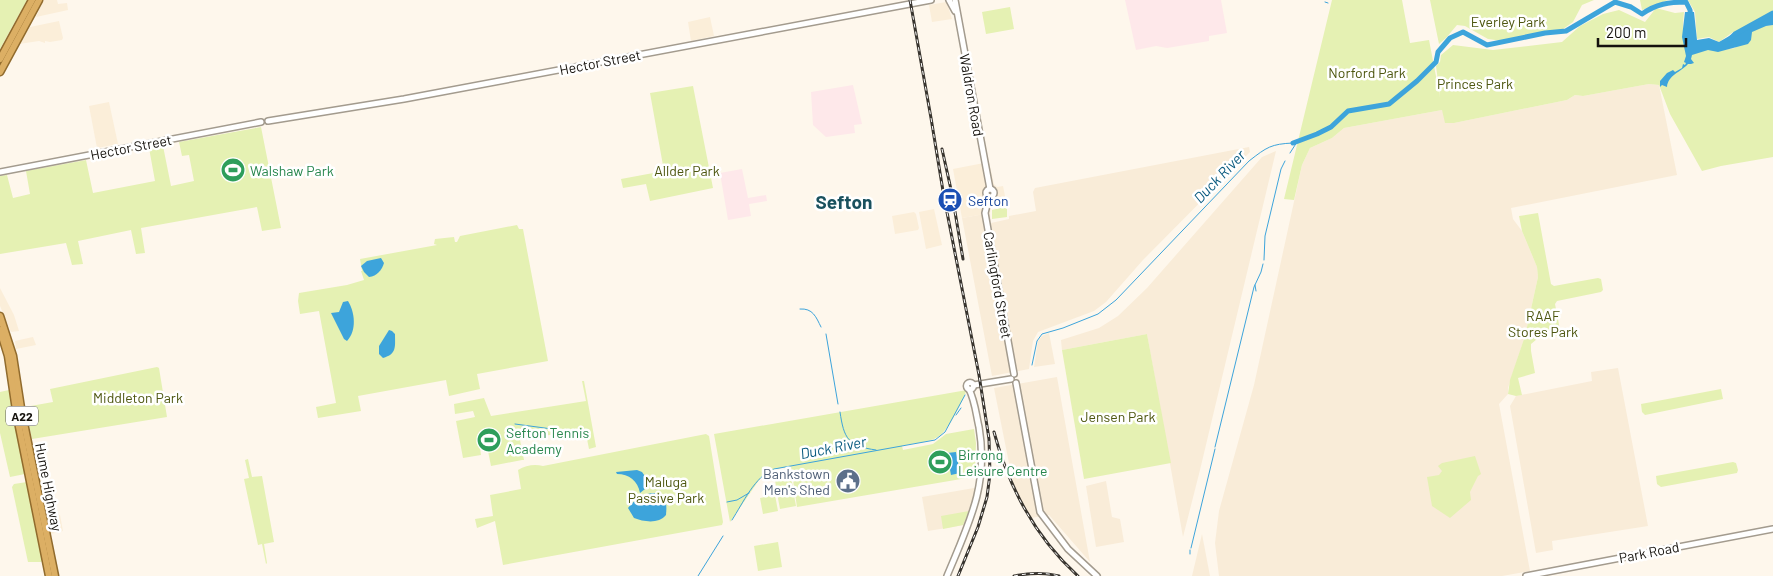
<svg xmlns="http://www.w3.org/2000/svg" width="1773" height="576" font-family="Barlow,sans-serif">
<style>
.built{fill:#fbeed9}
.industrial{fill:#f9ecd8}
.education{fill:#fee8ea}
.green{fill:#e5f1b3}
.water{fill:#3da4db}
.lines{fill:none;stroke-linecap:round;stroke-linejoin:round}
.stream{stroke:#3da4db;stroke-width:1}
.river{stroke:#3da4db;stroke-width:5}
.secondary-casing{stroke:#a39b8e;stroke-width:8}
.trunk-casing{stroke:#916b2d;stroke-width:9}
.secondary{stroke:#fff;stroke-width:5}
.trunk{stroke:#dcaf64;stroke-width:6}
.rail-casing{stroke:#38342e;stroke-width:3}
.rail{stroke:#fff;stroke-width:1;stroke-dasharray:4;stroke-linecap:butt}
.labels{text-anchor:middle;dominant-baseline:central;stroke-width:5;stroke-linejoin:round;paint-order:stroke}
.shield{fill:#fff;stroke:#5b5956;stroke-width:1}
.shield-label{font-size:12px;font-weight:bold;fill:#15120d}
.park-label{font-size:14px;fill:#4d560f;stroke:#fff}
.street-label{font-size:14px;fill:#15120d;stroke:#fff}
.leisure-label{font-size:14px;fill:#27864d;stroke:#fff;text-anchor:start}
.transit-label{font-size:14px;fill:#164399;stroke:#fff;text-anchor:start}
.service-label{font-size:14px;fill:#4e5e75;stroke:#fff;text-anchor:end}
.water-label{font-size:15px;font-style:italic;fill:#095a7f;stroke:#fff}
.district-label{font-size:19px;font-weight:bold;fill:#1a515e;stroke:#fff}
</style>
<rect width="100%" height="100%" fill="#fef7ec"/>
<g class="built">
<path d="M43,0H57L58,4L67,3L68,10L36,17Z"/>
<path d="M946,2L947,3L952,19L932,22L929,5Z"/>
<path d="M710,17L714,36L691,41L688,22Z"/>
<path d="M59,21L63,38L62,40L50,42L45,41V43L39,41L19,44L30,27Z"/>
<path d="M109,102L118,144L97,148L89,106Z"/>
<path d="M989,162L994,184L997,187L1003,186L1006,201L992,203L990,213L962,218L953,169Z"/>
<path d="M934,209L942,245L926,249L919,212Z"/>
<path d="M914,212L916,214L919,228L918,230L895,234L892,216Z"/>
<path d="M0,288L14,315L19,331L11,332L0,306Z"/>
<path d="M33,337L36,345L16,349L15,341Z"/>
<path d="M60,515L63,531L51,534L47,518Z"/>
</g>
<g class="industrial">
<path d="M1649,84L1659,85L1677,175L1511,208L1513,219L1522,231L1537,267L1538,277L1525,336L1508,388V394L1499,404L1530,571L1502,576H1219L1215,543L1219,511L1254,385L1302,165L1310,148L1332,138L1344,128L1442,110L1454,123L1567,100L1575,95L1583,96Z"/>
<path d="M1249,147L1250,152L1143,260L1106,302L1094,311L1038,332L1033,341L1029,369L992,376L962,218L990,213L991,223L1009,219V216L1036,211L1033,192L1035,188Z"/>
<path d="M1276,151L1200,470L1183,537L1147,334L1062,350L1061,340L1099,328L1118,316L1147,288L1262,157Z"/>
<path d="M1049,333L1055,364L1034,367L1038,341L1042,336Z"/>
<path d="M1618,368L1648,526L1552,541L1553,550L1536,553L1510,406L1516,396L1592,381L1591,372Z"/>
<path d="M1057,377L1090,562L1049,515L1031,518L1019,498L1013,483L994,388Z"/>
<path d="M1106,481L1112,517L1120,519L1124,542L1096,547L1086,486Z"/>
<path d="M974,488L975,489L972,503L964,525L928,531L922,497Z"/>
<path d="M1202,534L1210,576H1192Z"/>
</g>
<g class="education">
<path d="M1125,0H1221L1227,33L1209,36V41L1167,48L1156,46L1136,50Z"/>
<path d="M853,85L862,124L854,125L855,133L826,137L813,125L811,92Z"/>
<path d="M742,169L748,198L766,195L767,201L749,204L751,216L728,220L720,173Z"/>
</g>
<g class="green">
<path d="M0,0H27L0,49Z"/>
<path d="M1332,0H1402L1410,43L1429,40L1440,97L1436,66L1440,62L1441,55L1453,45L1493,50L1562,42L1580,26L1603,14L1619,10L1645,22L1656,8L1675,13L1684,12L1683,24L1684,41L1707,47L1717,51L1735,48L1739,42L1733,32L1719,42L1709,37L1697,39L1695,12L1688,0H1668L1642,10L1640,0H1773V21L1764,26L1773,25V157L1721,166L1702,171L1670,114L1659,85L1649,84L1583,96L1575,95L1567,100L1454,123H1445L1442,110L1344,128L1332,138L1310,148L1302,165L1294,200L1284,199Z"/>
<path d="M1430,0H1594L1582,5L1573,22L1556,34L1540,33L1510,42L1488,39L1465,26L1457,25L1446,38L1439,44Z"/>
<path d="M1010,7L1014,29L986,34L982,12Z"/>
<path d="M693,86L713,188L650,201L646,184L623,188L621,179L664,171L650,93Z"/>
<path d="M261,127L281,228L262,231L257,207L141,228L145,253L136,254L131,230L78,241L83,264L72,265L66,243L0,254V176L7,175L13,198L30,194L26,171L86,160L93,193L155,181L149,148L163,146L171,186L194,181L189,155L182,156L179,142Z"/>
<path d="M1005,207L1007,209V217L992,219V210Z"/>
<path d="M1538,213L1551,284L1554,286L1598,278L1601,279L1603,290L1601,292L1557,301L1555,304L1561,335L1537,339L1531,344V351L1535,373L1518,378L1522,395L1516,396L1508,394L1510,380L1525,336L1538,277L1537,267L1522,231L1519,216Z"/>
<path d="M517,225L519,229H523L548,361L477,374L480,389L449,396L446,380L358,396L361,411L318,418L316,407L336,403L319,311L300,314L298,301L299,293L347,285L364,280L361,271H362L360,259L437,245L434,244L435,239L454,237L455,242H457L460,236Z"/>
<path d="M1147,334L1171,463L1084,479L1062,350Z"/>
<path d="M157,367L159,368L167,417L32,439L25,407L53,402L50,389Z"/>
<path d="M582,381H584L596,447L589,449L585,429L520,440L524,460H522L491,466L487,446L480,448L481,455L463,458L456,421L475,417L473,411L455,414L454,404L484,398L491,416L586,401Z"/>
<path d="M1721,389L1723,399L1645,415L1642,412L1641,404Z"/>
<path d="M9,390L25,474L10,477L0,433V392Z"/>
<path d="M967,390C960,404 949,433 934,439C924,443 912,443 902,446L903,450L933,444L946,434L974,429L976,443L975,474L967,478L797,507L791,466L772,470L764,473L730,522L714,434Z"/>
<path d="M706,434L709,436L723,522L722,525L503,565L495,521L477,528L475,519L493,516L490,495L521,489L518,470C526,465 535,464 543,466Z"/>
<path d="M1475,456L1481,474L1478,476L1470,492L1471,500L1450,518L1432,506L1427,477L1439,475L1442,471L1438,466L1442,463Z"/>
<path d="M248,459L252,477L262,476L274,542L264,544L267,563L266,564L262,544L258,545L244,479L249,478L245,460Z"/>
<path d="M1733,462L1736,463L1738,470L1737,473L1661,487L1657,484L1656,476Z"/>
<path d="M790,472L793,488L777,491L774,475Z"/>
<path d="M27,482L43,560L41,562H28L12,487L14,484Z"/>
<path d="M793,490L796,506L780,509L777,493Z"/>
<path d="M775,495L778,511L763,514L760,498Z"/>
<path d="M969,511L963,525L943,529L941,516Z"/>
<path d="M778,542L782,567L758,571L754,546Z"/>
</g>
<g class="water">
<path d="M1685,12H1694L1697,40L1709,38L1719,42L1731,35L1735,36L1773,14V25L1766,26L1752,32L1751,40L1748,44L1718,52L1708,50L1692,55L1691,59L1694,63L1691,64H1688C1681,72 1668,75 1667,87L1662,85L1660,87V81L1667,73L1673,70L1675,72L1682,68L1683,64L1685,65L1686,63L1684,62L1686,56L1682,37Z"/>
<path d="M381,258L384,263C382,270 377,276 369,277L364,272L361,266L367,261Z"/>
<path d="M348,301C355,312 357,331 347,341L344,339L331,313L339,312L343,302Z"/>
<path d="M389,330L392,331L395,334C395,347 397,354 383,358L379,354V346Z"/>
<path d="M956,452L960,473L951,475L947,453Z"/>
<path d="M637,470L642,472L647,479L645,489L640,493C638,481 629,474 617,474L616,472Z"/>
<path d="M654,493C667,497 667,503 666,515C659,524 644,522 634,518L628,508C635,499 642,494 654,493Z"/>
</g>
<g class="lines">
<g class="stream">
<path d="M1325,2L1328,3"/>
<path d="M1290,153L1297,142"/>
<path d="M1264,260L1265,236L1281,169L1285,161"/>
<path d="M1255,285L1256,291"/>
<path d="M800,309C813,308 816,317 821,327"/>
<path d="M826,334L838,404"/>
<path d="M1032,365L1037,341L1042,334L1063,328L1098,314L1116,300L1249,161C1267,147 1271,144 1293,143"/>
<path d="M840,412C844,439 848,446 876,450"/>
<path d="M956,415L961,408"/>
<path d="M515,424L552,429"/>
<path d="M1215,447L1254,287L1261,272L1263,264"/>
<path d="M727,502L737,500L749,493"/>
<path d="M732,520C743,503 755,476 774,469L935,440L945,432L965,395"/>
<path d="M1191,548L1215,449"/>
<path d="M1190,554V550"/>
<path d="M698,576L723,536"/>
</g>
<g class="river">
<path d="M1730,39L1735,34L1773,13"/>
<path d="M1293,143L1317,134L1331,127L1348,111L1389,104L1417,81L1436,62L1438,52L1450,38L1463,32L1487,45L1545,33L1566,31L1615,2L1631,7L1642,14C1656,4 1669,2 1686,2L1690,10L1691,18"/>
</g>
<defs>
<g id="secondary">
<path d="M949,0L955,11"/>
<path d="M955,0L990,189"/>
<path d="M268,121L404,99L931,0"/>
<path d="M0,172L261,122"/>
<circle cx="990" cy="193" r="4"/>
<path d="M989,197L985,213L1014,374"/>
<circle cx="970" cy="386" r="3.5"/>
<path d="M1016,383L1040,512L1068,549L1097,576"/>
<path d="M974,385L1011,379"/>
<path d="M947,576C969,523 989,485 979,427C976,414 975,401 969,389"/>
<path d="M1526,576L1773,529"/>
</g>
<g id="trunk">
<path d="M0,59L32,0"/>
<path d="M0,72L39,0"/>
<path d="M0,316L13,356L21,408L55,576"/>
<path d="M0,330L8,356L17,417L49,576"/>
</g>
</defs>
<use href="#secondary" class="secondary-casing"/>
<use href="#trunk" class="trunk-casing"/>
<use href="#secondary" class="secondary"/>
<use href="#trunk" class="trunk"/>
<defs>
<g id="rail">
<path d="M910,0L931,118L944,197L979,375L989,439L990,474L987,497L978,527L958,576"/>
<path d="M942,149L952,194L963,259"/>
<path d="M994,432C1009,488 1035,537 1078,576"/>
<path d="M1014,576C1029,573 1044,572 1059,576"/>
</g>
</defs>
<use href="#rail" class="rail-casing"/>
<use href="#rail" class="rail"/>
</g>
<defs>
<symbol id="stadium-disc" viewBox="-11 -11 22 22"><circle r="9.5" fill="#2e9e5b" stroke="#fff"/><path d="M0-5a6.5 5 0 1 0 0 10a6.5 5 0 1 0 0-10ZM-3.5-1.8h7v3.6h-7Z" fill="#fff"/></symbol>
<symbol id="station-disc" viewBox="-11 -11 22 22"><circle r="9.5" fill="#1a4fb4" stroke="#fff"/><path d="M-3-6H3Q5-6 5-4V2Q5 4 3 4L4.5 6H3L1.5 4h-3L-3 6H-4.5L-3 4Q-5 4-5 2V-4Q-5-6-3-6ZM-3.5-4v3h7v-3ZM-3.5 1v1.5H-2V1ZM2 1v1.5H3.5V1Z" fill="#fff"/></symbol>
<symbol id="civic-disc" viewBox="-11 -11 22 22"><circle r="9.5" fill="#5c6f8a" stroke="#fff"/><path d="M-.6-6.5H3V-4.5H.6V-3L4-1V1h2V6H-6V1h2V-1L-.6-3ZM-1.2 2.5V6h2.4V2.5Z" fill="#fff"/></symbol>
</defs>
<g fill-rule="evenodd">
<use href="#stadium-disc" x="219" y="156" width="28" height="28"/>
<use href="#station-disc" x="936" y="186" width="28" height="28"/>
<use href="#stadium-disc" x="475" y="426" width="28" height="28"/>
<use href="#stadium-disc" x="926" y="448" width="28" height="28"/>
<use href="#civic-disc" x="834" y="467" width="28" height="28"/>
</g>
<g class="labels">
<rect class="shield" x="6" y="406.5" width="32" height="19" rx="4"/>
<g class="shield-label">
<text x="22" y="416">A22</text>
</g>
<g class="park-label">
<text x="1508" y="21">Everley Park</text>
<text x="1367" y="72">Norford Park</text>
<text x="1475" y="83">Princes Park</text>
<text x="687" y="170">Allder Park</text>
<text x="1543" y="315">RAAF<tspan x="1543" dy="16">Stores Park</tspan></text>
<text x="138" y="397">Middleton Park</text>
<text x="1118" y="416">Jensen Park</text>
<text x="666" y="481">Maluga<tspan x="666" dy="16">Passive Park</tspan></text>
</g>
<g class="street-label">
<text transform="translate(600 62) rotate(-11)">Hector Street</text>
<text transform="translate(972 95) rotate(80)">Waldron Road</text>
<text transform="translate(131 147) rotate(-11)">Hector Street</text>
<text transform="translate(998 285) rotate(80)">Carlingford Street</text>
<text transform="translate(49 487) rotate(79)">Hume Highway</text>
<text transform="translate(1649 552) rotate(-11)">Park Road</text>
</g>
<g class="leisure-label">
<text x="250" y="170">Walshaw Park</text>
<text x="506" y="432">Sefton Tennis<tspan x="506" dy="16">Academy</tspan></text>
<text x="958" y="454">Birrong<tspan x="958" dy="16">Leisure Centre</tspan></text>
</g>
<g class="transit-label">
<text x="968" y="200">Sefton</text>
</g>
<g class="service-label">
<text x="830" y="473">Bankstown<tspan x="830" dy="16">Men's Shed</tspan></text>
</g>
<g class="water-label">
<text transform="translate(1219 176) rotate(-46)">Duck River</text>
<text transform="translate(833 447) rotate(-11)">Duck River</text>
</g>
<g class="district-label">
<text x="844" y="201">Sefton</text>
</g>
</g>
<path d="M1598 38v8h88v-8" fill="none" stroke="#15120d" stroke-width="2.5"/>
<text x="1606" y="38" font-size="15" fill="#15120d" stroke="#ffffff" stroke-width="4" paint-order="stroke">200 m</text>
</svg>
